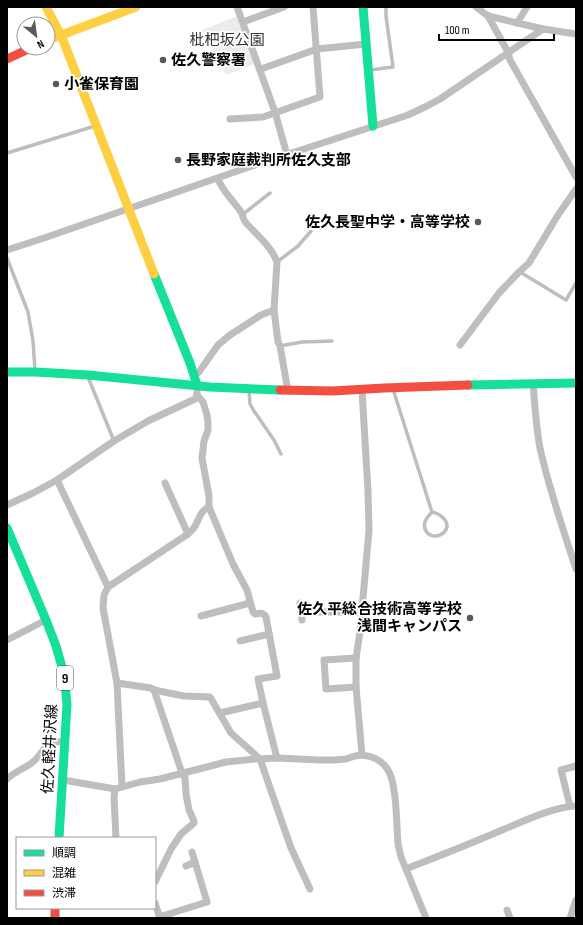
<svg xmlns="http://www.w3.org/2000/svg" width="583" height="925" font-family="'Sofia Sans Condensed','Noto Sans JP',sans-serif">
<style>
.green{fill:#ececec}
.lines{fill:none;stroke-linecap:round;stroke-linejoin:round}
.lane{stroke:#bebebe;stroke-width:3.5}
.street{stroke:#bebebe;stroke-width:7}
.fast{stroke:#16e098;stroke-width:9}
.slow{stroke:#ffcf43;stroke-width:9}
.jam{stroke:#f24e42;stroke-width:9}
.poi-dot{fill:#595959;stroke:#fff;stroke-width:1.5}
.labels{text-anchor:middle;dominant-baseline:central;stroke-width:3.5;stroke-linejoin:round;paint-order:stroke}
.shield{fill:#fff;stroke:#4c4c4c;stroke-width:1}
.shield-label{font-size:14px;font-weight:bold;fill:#000}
.park-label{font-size:15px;fill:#333;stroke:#fff}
.poi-label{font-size:15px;font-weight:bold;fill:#000;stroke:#fff;text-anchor:start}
.street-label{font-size:15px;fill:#000;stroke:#fff}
</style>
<rect width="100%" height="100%" fill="#fff"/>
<path class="green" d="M237,16L254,64L226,75L202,30Z"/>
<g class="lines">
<g class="lane">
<path d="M370,70L393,67L386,16V7"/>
<path d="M7,153L95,126"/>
<path d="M242,215L270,193"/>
<path d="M7,258L28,312L33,341L35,371"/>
<path d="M277,262L298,246L311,231"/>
<path d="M520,272L566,300L576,283"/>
<path d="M280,346L302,342L332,341"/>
<path d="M88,377L114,441"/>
<path d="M393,389L432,512C437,513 441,515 445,520C454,532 431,544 425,529C423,522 427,517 432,512"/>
<path d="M249,390L250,404L254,411L274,440L281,454"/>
</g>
<g class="street">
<path d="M237,7L275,112L287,155"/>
<path d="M476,7L488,16L543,29L576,34"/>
<path d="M488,16L508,52L510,60L576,177"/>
<path d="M243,22L284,7"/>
<path d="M517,23L527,7"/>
<path d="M261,69L317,49L366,44"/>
<path d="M230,119L263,117L320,97L313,7"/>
<path d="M218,179C223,192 233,200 241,212C243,215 243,220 246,223C257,235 271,246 277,262L274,310L278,342L280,346L288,391"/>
<path d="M7,250L44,238L249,167L408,115L425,107L440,99L543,29"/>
<path d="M460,345L499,293L519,272L529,263L558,215L576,189"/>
<path d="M194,375L199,372L218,345L230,335L261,315L274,310"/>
<path d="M533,384C535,405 536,427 540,448C549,489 563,529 576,569"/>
<path d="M362,390L368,491L369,530L360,632L356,658V687L362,755C393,758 394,784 396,809C397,821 397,832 398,844L401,857L408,874L426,918"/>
<path d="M197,395L203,402L207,415L208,423V430L204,441L202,458L209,496V507L233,564L247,590L253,612L255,614C259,613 263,612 266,617L277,676L258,679L263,703L277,758"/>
<path d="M57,480L108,587"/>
<path d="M165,483L188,534"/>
<path d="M7,505L33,493L57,480L114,441L148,421L195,399L197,395V392"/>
<path d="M300,603L302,620"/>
<path d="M301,612H362"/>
<path d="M201,616L250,603"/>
<path d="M7,640L46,620"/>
<path d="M240,641L269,634"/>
<path d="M117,683L151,688L154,690L182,773L185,778L186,794L189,810L194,821V823L181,834L171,849L155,882"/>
<path d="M356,687L326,689L324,660L356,658"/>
<path d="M154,690L184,696L210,697L231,733L260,759L291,848L310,889"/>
<path d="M220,713L263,703"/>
<path d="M7,779C16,770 28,768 36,759C41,754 45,745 52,743C56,741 61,742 65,742"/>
<path d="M62,780L69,781L115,789L140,782L160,779L226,762L256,759L277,758L320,760H334L346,759L355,756L362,755"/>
<path d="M122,786L117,683L103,608L104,595L108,587L188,534C189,532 192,531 193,529C200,521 198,512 209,507"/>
<path d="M115,789L114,797L116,838"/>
<path d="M570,806L561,770L576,766"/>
<path d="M186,866L195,862"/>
<path d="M406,869C436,857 465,846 495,833C518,824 551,807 576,806"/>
<path d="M155,903L160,918"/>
<path d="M507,910L510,918"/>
<path d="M159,917L207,902L192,852"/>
<path d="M570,918L576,900"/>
</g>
<g class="fast">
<path d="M363,7L373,126"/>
<path d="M154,274L190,363L197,385"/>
<path d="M7,372H35L88,375L210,387L280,390"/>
<path d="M468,385L576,383"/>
<path d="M7,528L46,620L56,646L64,674L67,704L59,838"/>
</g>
<g class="slow">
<path d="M46,7L61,35L154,274"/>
<path d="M48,40L136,7"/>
</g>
<g class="jam">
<path d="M7,59L31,48"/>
<path d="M280,390L333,391L384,388L468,385"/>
<path d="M55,908V918"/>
</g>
</g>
<g class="poi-dot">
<circle cx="163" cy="60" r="4"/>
<circle cx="56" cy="84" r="4"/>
<circle cx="178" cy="160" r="4"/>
<circle cx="478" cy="222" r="4"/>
<circle cx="470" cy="618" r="4"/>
</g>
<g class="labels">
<rect class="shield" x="57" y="666" width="16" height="24" rx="3"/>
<g class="shield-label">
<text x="65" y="678">9</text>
</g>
<g class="park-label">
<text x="227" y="40">枇杷坂公園</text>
</g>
<g class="poi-label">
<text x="171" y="60">佐久警察署</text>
<text x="64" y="84">小雀保育園</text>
<text x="186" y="160">長野家庭裁判所佐久支部</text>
<text x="470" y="222" text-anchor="end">佐久長聖中学・高等学校</text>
<text x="462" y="609" text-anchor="end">佐久平総合技術高等学校<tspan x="462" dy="17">浅間キャンパス</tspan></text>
</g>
<g class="street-label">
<text transform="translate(50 749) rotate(-87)">佐久軽井沢線</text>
</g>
</g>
<rect width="583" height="925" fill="none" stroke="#000000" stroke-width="16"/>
<rect x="16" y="837" width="140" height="72" fill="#ffffff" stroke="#999999"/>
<rect x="24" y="850" width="20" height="6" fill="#16e098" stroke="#999999"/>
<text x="52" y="857" font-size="12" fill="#000000">順調</text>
<rect x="24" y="870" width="20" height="6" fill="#ffcf43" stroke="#999999"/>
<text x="52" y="877" font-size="12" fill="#000000">混雑</text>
<rect x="24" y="890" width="20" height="6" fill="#f24e42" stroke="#999999"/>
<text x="52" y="897" font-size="12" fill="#000000">渋滞</text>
<g transform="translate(36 36) rotate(151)"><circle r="19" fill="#ffffff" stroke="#999999"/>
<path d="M0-3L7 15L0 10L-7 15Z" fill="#595959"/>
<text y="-6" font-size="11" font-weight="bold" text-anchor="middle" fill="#000000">N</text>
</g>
<path d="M439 34v6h115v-6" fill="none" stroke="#000000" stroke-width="2"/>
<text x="445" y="34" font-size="12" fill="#000000" stroke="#ffffff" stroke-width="3" paint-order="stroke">100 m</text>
</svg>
